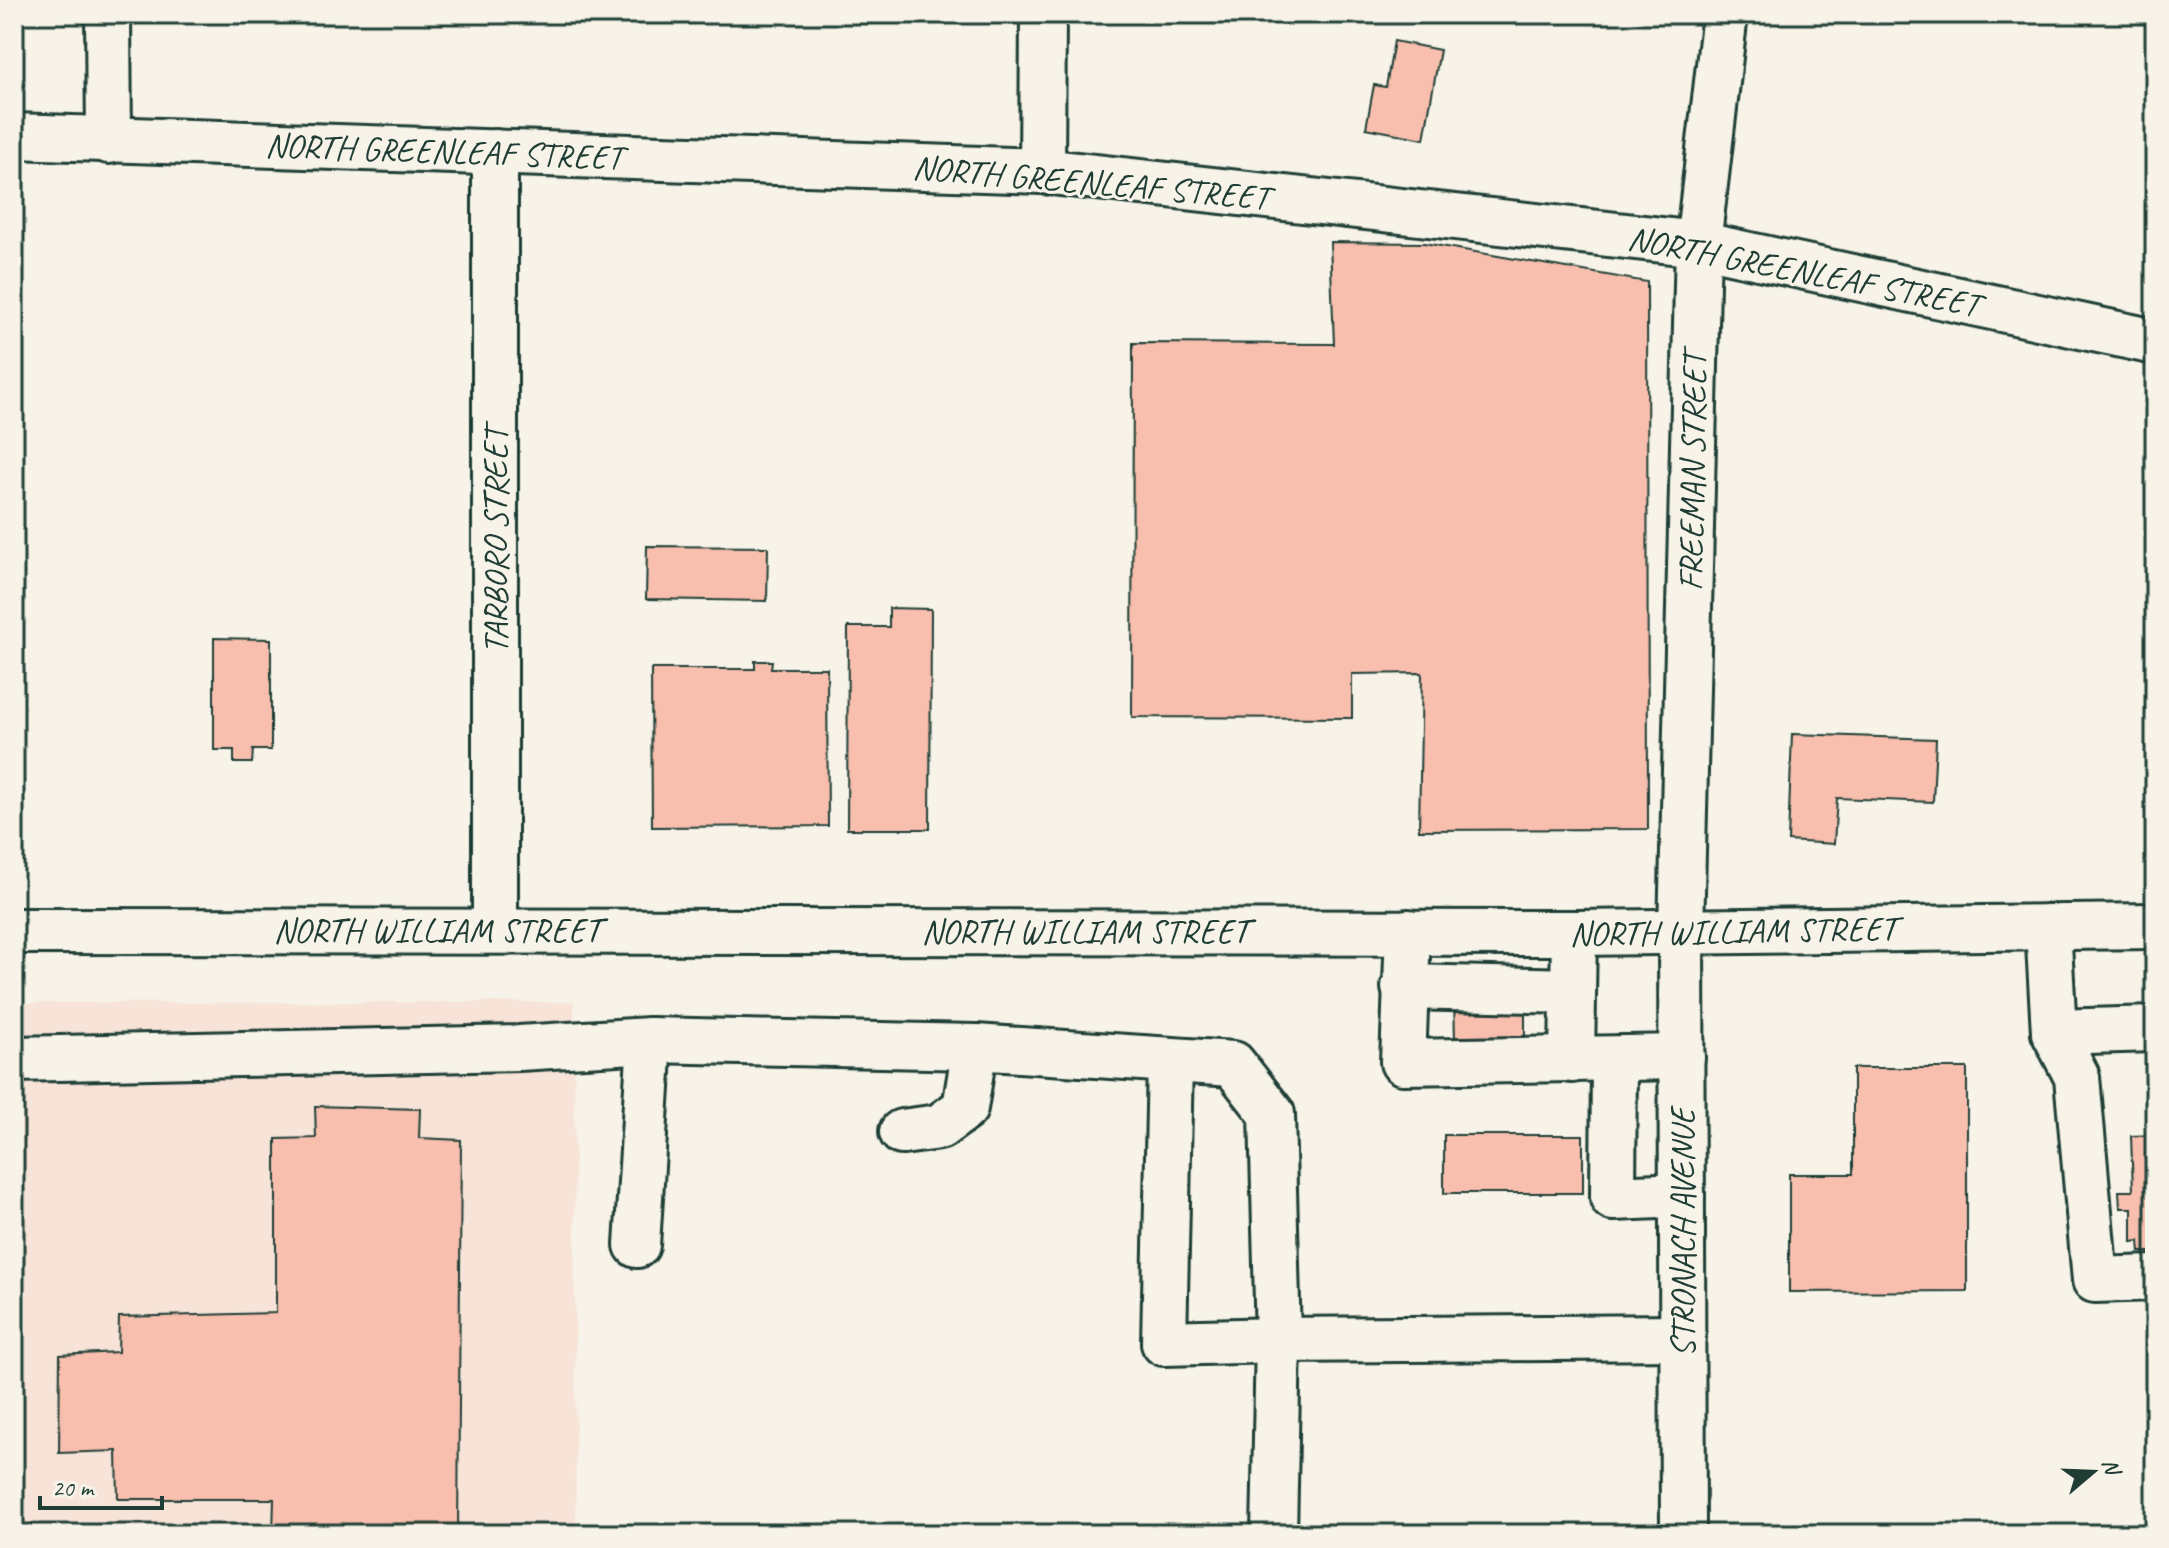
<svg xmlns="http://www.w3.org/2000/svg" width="2169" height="1548" font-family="Caveat,sans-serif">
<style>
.built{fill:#f7e3d7}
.building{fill:#f8bfae;stroke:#1f3d34;stroke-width:2}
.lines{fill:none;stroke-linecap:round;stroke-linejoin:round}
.minor-casing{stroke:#1f3d34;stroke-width:50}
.major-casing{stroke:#1f3d34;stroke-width:50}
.minor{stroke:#f7f3e8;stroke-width:44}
.major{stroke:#f7f3e8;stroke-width:44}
.labels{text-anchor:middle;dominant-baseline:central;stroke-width:6;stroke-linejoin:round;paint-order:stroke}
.street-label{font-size:34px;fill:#1f3d34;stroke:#f7f3e8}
</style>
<rect width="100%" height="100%" fill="#f7f3e8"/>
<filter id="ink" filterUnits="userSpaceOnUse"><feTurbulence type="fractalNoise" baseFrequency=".0125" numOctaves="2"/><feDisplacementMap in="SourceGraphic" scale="16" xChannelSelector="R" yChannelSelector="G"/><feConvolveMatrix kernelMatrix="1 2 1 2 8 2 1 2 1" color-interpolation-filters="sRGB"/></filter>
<g filter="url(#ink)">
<path class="built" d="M574,1002L576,1534H14V1003Z"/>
<g class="building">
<path d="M1394,41L1440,50L1424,139L1366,128L1374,85L1386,87Z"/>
<path d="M1330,242L1424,243L1647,282L1648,829L1419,830L1422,673L1352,674V718L1132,717L1133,343L1334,344Z"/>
<path d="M647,546L768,547L767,601L646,599Z"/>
<path d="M889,608L931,609L930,829H847L848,627H889Z"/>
<path d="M214,638L271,639V750H253L252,763H234V750H214Z"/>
<path d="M755,661H772L771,668H827L828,826L652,827L651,669H755Z"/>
<path d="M1792,734L1936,739L1933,802L1837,798L1834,844L1788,841Z"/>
<path d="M1454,997H1525V1041H1455Z"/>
<path d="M1853,1068H1967V1291L1789,1292V1174H1853Z"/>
<path d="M315,1106L420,1109L419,1138L461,1140L458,1534H273L274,1499H118L117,1451L59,1453L60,1355L118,1352L119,1317L276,1313V1139L316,1138Z"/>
<rect x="1444" y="1135" width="139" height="58"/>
<path d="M2155,1135V1252H2140L2139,1241L2132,1242V1208H2120L2119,1191H2133L2131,1136Z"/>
</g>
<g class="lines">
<defs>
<g id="minor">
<path d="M108,14L109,141"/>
<path d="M14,136L1042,171L1698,244L2155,342"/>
<path d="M1042,171L1043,14"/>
<path d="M2048,927L2054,1032L2077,1077L2095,1280L2155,1278"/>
<path d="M495,930V152"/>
<path d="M1408,932L1403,1062L1682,1057"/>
<path d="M1404,987L1573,991"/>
<path d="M2054,1032L2155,1029"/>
<path d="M14,1059L519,1048L650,1040L975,1047L1233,1064L1272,1114L1278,1340L1683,1337"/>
<path d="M1614,1059L1613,1198L1682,1195"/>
<path d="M1572,1060L1574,933"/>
<path d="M1170,1061L1164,1343L1278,1340L1274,1534"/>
<path d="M902,1132L939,1127L965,1108L975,1047"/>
<path d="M637,1245L650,1040"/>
<path d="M1683,1534L1681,932L1698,244L1725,14"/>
</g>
<path id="major" d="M14,931L1574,933L2155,926"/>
</defs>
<use href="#minor" class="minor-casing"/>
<use href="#major" class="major-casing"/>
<use href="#minor" class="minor"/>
<use href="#major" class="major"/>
</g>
</g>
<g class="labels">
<g class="street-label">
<text transform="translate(444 151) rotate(2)">NORTH GREENLEAF STREET</text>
<text transform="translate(1091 182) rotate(5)">NORTH GREENLEAF STREET</text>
<text transform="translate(1804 271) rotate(11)">NORTH GREENLEAF STREET</text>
<text transform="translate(1692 472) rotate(-89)">FREEMAN STREET</text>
<text transform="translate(495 541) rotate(-90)">TARBORO STREET</text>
<text x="437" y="930">NORTH WILLIAM STREET</text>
<text x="1085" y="931">NORTH WILLIAM STREET</text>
<text transform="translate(1733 931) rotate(-1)">NORTH WILLIAM STREET</text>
<text transform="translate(1682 1233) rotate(-90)">STRONACH AVENUE</text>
</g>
</g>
<rect width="2169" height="1548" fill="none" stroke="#f7f3e8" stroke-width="48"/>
<rect x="24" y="24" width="2121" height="1500" fill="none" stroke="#1f3d34" stroke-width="3" filter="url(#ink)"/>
<g transform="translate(2093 1472) rotate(71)" stroke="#f7f3e8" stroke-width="6" paint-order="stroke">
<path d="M0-6L14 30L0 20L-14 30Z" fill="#1f3d34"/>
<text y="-12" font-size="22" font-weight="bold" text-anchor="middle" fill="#1f3d34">N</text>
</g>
<path d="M40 1496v12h122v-12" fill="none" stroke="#1f3d34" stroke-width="4"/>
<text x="52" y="1496" font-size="24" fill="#1f3d34" stroke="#f7f3e8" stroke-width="6" paint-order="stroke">20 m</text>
</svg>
